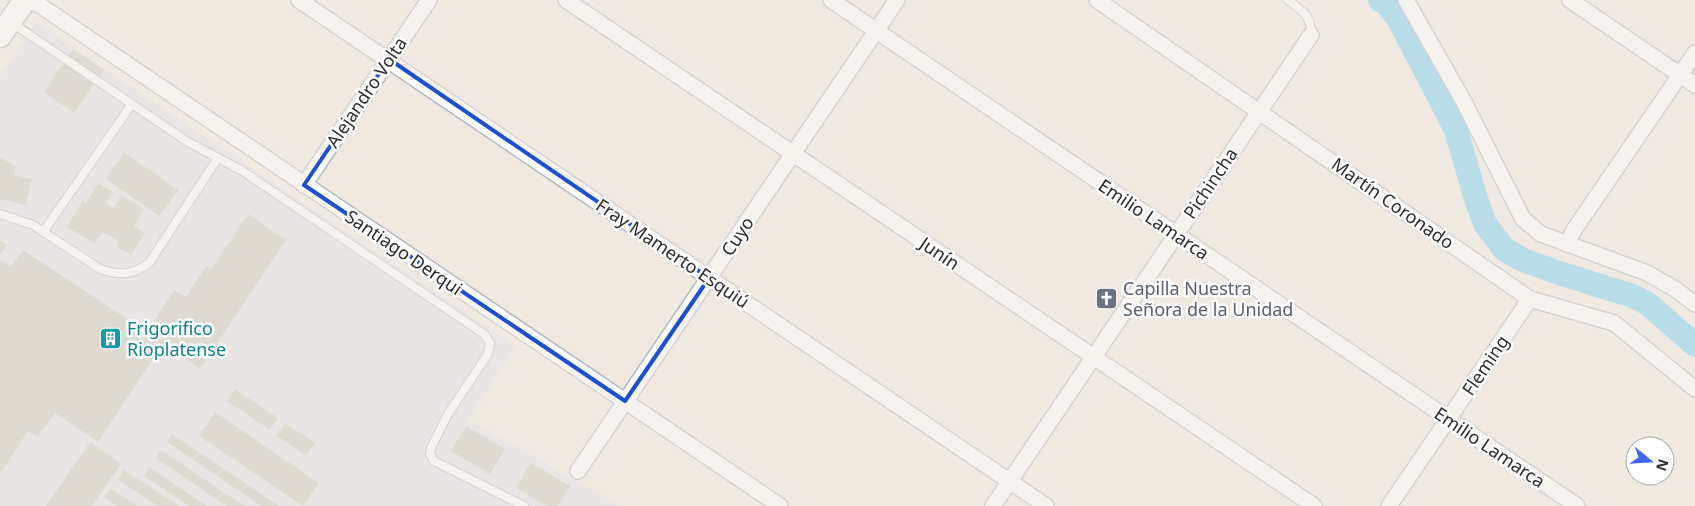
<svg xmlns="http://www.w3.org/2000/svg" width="1695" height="506" font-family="'Noto Sans',sans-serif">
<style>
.industrial{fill:#e3e1e8}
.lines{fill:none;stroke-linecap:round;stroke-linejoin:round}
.river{stroke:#75cff0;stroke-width:24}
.building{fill:#cbc7bf}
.lane-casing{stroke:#b4b7c1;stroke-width:10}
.street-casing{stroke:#b4b7c1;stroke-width:18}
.secondary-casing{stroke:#b4b7c1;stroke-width:25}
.lane{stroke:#fff;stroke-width:8}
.street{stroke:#fff;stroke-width:15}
.secondary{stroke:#fff;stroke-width:22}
.marked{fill:none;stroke:#1d4ed8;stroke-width:4;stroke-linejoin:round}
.labels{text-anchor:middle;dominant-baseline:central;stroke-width:5;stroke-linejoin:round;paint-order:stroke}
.street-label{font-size:18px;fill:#2e2e2e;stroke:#fff}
.worship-label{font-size:18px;fill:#5b616d;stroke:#fff;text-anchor:start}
.culture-label{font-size:18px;fill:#0d838f;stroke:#fff;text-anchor:start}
</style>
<rect width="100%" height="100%" fill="#efe9e1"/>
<path class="industrial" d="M36,22L515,346L469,420L621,506H0V75Z"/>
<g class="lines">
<path class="river" d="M1380,0L1385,2L1398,18L1456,130L1476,199L1485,224L1504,249L1523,260L1559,273L1633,296L1648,304L1695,345"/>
</g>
<g class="building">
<path d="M73,49L104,70L74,113L44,92Z"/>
<path d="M124,152L178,190L159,216L106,179Z"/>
<path d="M0,157L16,167L14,175L32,179L26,205L0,199Z"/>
<path d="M98,183L113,192L106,203L114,208L121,195L144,209L134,226L145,233L131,255L116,246L119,241L103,232L95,244L67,227L83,200L86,203Z"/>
<path d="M248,214L286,240L200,369L163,344L98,442L55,413L38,437L28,431L0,474V260L11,267L23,250L147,332L174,290L186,297L206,266L211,269Z"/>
<path d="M0,240L7,245L0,255Z"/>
<path d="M235,389L278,418L270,430L227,401Z"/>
<path d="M215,412L319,483L303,506L199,436Z"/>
<path d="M285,423L315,443L306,456L277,436Z"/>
<path d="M466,426L505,449L490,474L451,451Z"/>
<path d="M172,434L279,506H261L167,442Z"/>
<path d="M90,442L121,464L92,506H46Z"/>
<path d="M161,450L244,506H226L156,458Z"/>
<path d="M531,463L570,486L558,506H546L516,488Z"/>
<path d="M149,467L207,506H189L144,476Z"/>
<path d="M124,470L179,506H158L118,480Z"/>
<path d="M111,488L137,506H117L104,498Z"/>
</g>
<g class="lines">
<defs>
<g id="lane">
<path d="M1288,0C1302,11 1312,16 1311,35"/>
<path d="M12,23L188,142L241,170L484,334L490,343L488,354L448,414L431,448L430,454L434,461L524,506"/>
<path d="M0,214L33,225L100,269C119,276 133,275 149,263L218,158"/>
<path d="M43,232L132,104"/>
</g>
<g id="street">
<path d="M28,0L41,6L780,506"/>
<path d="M299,0L1046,506"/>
<path d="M566,0L1314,506"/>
<path d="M831,0L1577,506"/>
<path d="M1097,0L1530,299L1614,323L1695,389"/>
<path d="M1406,0L1464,102L1523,219L1541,234L1647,273L1675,289L1695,304"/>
<path d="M1570,0L1695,85"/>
<path d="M304,185L429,0"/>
<path d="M1567,244L1574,230L1695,53"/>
<path d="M578,471L897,0"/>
<path d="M993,506L1311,35"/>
<path d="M1389,506L1530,299"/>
</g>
<path id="secondary" d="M0,36L25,0"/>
</defs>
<use href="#lane" class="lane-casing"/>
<use href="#street" class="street-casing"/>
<use href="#secondary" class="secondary-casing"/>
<use href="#lane" class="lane"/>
<use href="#street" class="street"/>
<use href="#secondary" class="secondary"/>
</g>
<path d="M0 0H1695V506H0ZM389,59L709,278L625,401L304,185Z" fill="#efe9e1" fill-opacity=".55" fill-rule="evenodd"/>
<path class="marked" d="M389,59L709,278L625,401L304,185Z"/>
<defs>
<symbol id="church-square" viewBox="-11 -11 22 22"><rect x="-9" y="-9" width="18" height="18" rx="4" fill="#6b7280" stroke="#fff"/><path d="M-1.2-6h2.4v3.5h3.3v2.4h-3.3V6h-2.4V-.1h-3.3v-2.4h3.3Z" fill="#fff"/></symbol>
<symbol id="building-square" viewBox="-11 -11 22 22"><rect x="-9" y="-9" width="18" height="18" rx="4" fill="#0f9aa8" stroke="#fff"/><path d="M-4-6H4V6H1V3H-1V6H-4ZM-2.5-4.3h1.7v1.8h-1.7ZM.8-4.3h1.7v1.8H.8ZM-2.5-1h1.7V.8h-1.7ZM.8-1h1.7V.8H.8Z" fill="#fff"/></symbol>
</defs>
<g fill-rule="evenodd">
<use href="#church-square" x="1094" y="286" width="25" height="25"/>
<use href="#building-square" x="98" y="326" width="25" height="25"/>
</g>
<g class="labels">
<g class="street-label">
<text transform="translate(366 92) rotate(-56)">Alejandro Volta</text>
<text transform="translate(1210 183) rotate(-56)">Pichincha</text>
<text transform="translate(1393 203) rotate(35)">Martín Coronado</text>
<text transform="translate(1154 219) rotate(34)">Emilio Lamarca</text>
<text transform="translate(737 236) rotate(-56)">Cuyo</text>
<text transform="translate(404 252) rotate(34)">Santiago Derqui</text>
<text transform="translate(673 253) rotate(34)">Fray Mamerto Esquiú</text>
<text transform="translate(940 253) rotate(34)">Junín</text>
<text transform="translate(1485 365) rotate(-56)">Fleming</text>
<text transform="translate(1490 447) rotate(34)">Emilio Lamarca</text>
</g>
<g class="worship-label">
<text x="1123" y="288">Capilla Nuestra<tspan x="1123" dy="21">Señora de la Unidad</tspan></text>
</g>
<g class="culture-label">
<text x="127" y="328">Frigorifico<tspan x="127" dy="21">Rioplatense</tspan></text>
</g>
</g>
<g transform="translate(1650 461) rotate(108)"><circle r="24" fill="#ffffff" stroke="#ababab"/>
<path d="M0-4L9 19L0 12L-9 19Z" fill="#4264fb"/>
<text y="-8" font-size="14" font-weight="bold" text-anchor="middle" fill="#2e2e2e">N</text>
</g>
</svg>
